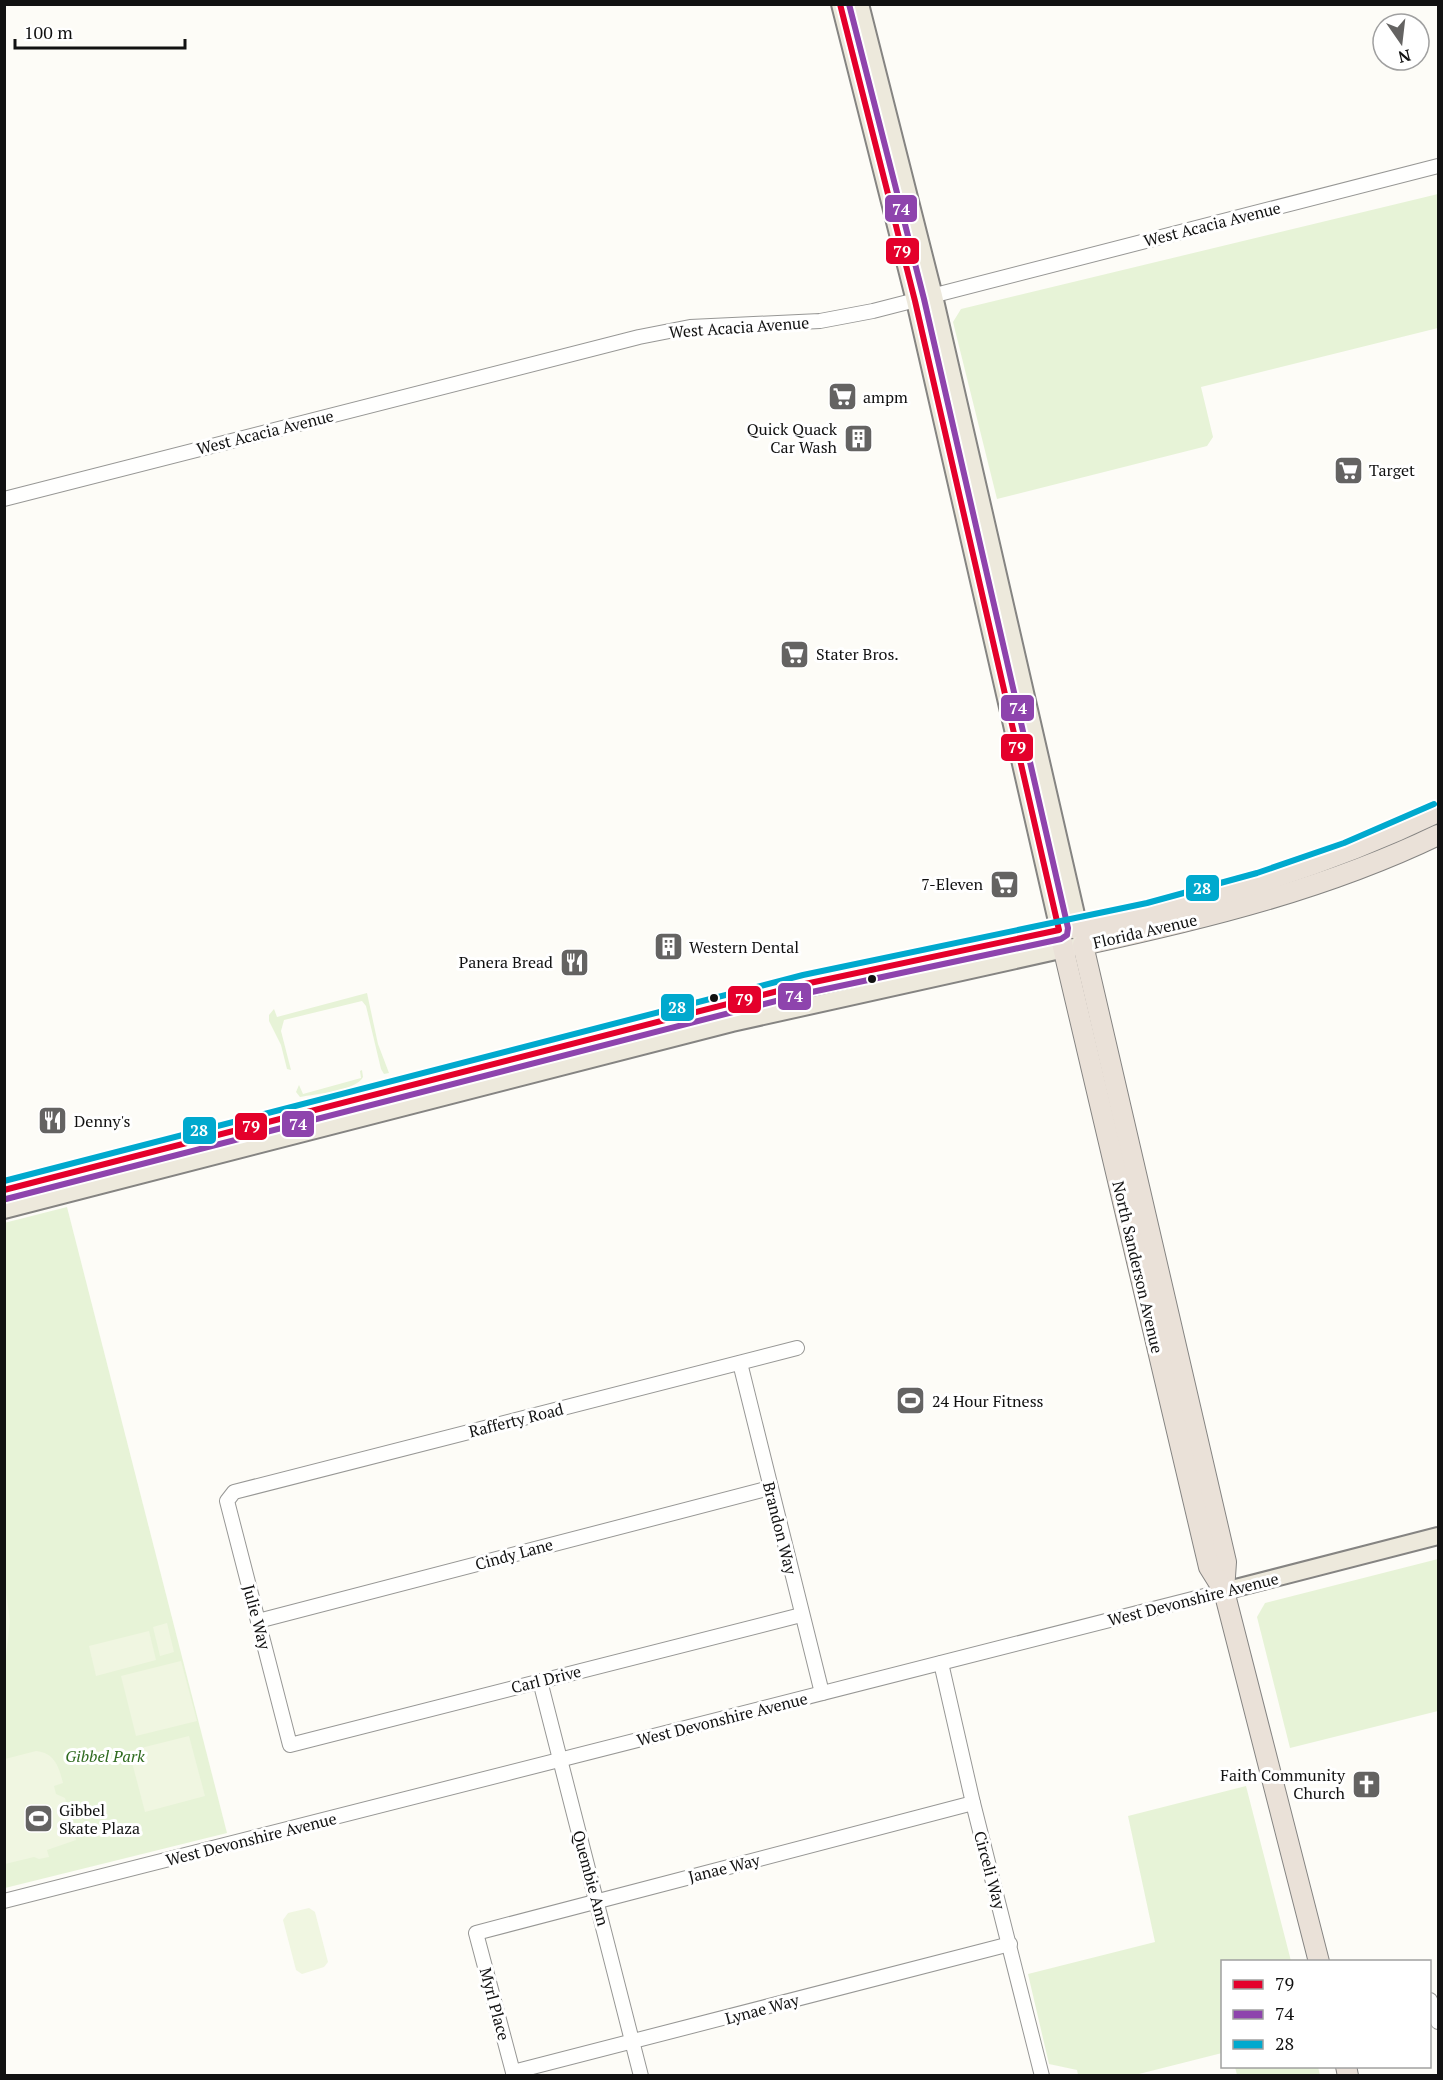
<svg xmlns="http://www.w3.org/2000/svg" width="1443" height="2080" font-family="'PT Serif',serif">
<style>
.green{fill:#e7f3d7}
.pitch{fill:#f0f6e1}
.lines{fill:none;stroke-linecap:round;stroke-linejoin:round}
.minor-casing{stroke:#979795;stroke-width:16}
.major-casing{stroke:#858482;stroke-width:20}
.highway-casing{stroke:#858482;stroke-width:22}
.minor{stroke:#fffffe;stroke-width:14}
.major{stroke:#ede9dc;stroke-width:16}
.highway{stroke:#eae1d8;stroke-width:20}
.bus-1-casing{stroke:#fff;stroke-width:10}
.bus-2-casing{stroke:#fff;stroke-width:10}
.bus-3-casing{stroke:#fff;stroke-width:10}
.bus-1{stroke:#e4002b;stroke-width:6}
.bus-2{stroke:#8e44ad;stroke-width:6}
.bus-3{stroke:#00a9ce;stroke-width:6}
.bus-dot{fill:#111;stroke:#fff;stroke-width:2}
.labels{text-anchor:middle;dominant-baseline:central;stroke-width:6;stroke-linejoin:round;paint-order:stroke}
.street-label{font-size:16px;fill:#111;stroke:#fff}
.poi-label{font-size:16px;fill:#111;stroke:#fff;text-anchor:start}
.park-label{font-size:16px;font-style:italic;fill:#2f6b1f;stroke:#fff}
.line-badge{stroke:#fff;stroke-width:2}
.badge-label{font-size:16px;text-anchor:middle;font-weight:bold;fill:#fff}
</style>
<rect width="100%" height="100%" fill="#fdfcf7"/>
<g class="green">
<path d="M1438,194V328L1201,387L1213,437L1207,446L997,499L953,322L961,309Z"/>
<path d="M367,993L378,1044L389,1073L384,1074L381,1069L366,1006L362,1001L284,1020L281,1031L291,1070L287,1069L281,1045L269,1021V1015L274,1009L277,1017Z"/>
<path d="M362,1070L363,1077C356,1091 316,1094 300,1097L296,1092L299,1085L303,1094L361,1078L360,1071Z"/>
<path d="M67,1207L227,1833L5,1888L4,1223Z"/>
<path d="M1438,1559V1711L1290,1748L1257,1617L1265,1603Z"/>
<path d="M1246,1786L1291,1961L1222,1962V2053L1135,2075H1078L1077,2070L1049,2064L1028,1974L1155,1942L1128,1816Z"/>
<path d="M1235,2067H1318L1320,2075H1237Z"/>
</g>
<g class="pitch">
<path d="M5,1585L10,1621L5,1665H4Z"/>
<path d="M167,1623L174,1652L160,1656L153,1627Z"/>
<path d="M149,1631L156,1660L96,1676L89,1646Z"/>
<path d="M181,1661L197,1721L136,1736L121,1676Z"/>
<path d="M189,1736L205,1796L145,1812L129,1751Z"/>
<path d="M36,1751C55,1753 59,1767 63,1783L54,1786L56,1794L65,1798L76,1840L47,1850L49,1857L39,1859L34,1857L5,1864V1759Z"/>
<path d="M309,1908L315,1912L328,1962L324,1967L302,1974L296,1970L283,1920L288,1913Z"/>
</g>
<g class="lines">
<defs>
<g id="minor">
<path d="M4,499L639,337L690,327L820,321L873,311L1438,166"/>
<path d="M797,1348L234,1492L227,1501L290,1745L801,1615"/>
<path d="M740,1363L822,1693"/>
<path d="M258,1621L770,1488"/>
<path d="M941,1663L973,1803L1042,2076"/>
<path d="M540,1681L641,2076"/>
<path d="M4,1901L1224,1591"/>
<path d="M1430,2000L1438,2022"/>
<path d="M513,2072L1010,1944"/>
<path d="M514,2076L476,1933L973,1803"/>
</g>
<g id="major">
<path d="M4,1190L805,984L1059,930L915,301L840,4"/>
<path d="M4,1210L732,1023L1083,945L934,296L860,4"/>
<path d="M1224,1591L1438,1536"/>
</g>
<g id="highway">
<path d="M1224,1591L1226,1562L1083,945C1204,919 1326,889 1438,835"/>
<path d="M1319,1962L1224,1591L1209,1567L1059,930C1186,910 1322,868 1438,812"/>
<path d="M1346,2066L1348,2076"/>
</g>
</defs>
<use href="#minor" class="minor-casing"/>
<use href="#major" class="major-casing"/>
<use href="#highway" class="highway-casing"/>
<use href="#minor" class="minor"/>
<use href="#major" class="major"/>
<use href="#highway" class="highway"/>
<defs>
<path id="bus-1" d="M4,1190L805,984L1059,930L915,301L840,4"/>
<path id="bus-2" d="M6,1199L807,993L1061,939L1067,935L1068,928L924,299L849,4"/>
<path id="bus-3" d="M4,1181L803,975L1147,903L1257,873L1344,843L1434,804"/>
</defs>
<use href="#bus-1" class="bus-1-casing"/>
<use href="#bus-2" class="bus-2-casing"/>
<use href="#bus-3" class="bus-3-casing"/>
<use href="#bus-1" class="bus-1"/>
<use href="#bus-2" class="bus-2"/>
<use href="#bus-3" class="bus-3"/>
</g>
<defs>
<symbol id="supermarket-square" viewBox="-11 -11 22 22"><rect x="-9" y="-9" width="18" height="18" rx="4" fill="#646362" stroke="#fff"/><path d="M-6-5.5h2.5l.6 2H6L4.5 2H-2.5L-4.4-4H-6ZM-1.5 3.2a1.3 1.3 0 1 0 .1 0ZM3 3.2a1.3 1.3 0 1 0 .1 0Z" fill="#fff"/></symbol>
<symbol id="building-square" viewBox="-11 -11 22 22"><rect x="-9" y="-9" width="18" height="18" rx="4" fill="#646362" stroke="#fff"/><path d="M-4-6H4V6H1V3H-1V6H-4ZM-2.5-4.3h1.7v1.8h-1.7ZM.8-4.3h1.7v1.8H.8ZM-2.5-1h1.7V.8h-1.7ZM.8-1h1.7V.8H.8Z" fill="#fff"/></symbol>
<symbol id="restaurant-square" viewBox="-11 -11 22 22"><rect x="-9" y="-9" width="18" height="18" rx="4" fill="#646362" stroke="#fff"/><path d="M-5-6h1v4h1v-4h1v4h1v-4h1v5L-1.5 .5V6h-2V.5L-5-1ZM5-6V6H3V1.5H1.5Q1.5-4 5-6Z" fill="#fff"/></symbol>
<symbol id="stadium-square" viewBox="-11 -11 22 22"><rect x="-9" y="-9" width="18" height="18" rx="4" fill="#646362" stroke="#fff"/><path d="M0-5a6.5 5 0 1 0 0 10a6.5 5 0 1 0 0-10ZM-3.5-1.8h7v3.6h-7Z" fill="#fff"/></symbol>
<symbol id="church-square" viewBox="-11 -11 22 22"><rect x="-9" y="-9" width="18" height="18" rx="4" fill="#646362" stroke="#fff"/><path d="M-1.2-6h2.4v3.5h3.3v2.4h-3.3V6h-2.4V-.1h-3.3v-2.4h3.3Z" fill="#fff"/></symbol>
</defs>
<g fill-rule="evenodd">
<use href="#supermarket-square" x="826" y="380" width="33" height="33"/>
<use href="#building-square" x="842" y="422" width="33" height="33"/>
<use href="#supermarket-square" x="1332" y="454" width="33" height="33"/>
<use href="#supermarket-square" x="778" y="638" width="33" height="33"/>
<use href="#supermarket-square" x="988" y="868" width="33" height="33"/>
<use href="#building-square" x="652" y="930" width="33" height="33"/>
<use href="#restaurant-square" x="558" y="946" width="33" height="33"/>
<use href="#restaurant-square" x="36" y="1104" width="33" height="33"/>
<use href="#stadium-square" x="894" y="1384" width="33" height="33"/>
<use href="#church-square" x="1350" y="1768" width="33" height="33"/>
<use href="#stadium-square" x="22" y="1802" width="33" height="33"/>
</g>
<g class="bus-dot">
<circle cx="872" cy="979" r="5"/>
<circle cx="714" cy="998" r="5"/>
</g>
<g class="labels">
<g class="street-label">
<text transform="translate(1212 224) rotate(-14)">West Acacia Avenue</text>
<text transform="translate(739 327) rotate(-4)">West Acacia Avenue</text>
<text transform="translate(265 432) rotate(-14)">West Acacia Avenue</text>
<text transform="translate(1145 931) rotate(-13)">Florida Avenue</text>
<text transform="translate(1138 1267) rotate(77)">North Sanderson Avenue</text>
<text transform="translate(516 1420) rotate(-14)">Rafferty Road</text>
<text transform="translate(780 1528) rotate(76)">Brandon Way</text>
<text transform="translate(514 1554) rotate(-15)">Cindy Lane</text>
<text transform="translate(1193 1599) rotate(-14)">West Devonshire Avenue</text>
<text transform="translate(257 1617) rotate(75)">Julie Way</text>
<text transform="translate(546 1679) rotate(-14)">Carl Drive</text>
<text transform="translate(722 1719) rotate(-14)">West Devonshire Avenue</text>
<text transform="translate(251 1839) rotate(-14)">West Devonshire Avenue</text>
<text transform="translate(724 1868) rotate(-14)">Janae Way</text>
<text transform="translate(990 1870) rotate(75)">Circeli Way</text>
<text transform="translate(591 1878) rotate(75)">Quembie Ann</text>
<text transform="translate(495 2004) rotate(75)">Myrl Place</text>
<text transform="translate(762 2009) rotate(-15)">Lynae Way</text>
</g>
<g class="poi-label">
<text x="863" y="397">ampm</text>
<text x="837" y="429" text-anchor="end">Quick Quack<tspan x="837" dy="18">Car Wash</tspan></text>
<text x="1369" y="470">Target</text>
<text x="816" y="654">Stater Bros.</text>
<text x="983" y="884" text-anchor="end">7-Eleven</text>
<text x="689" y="947">Western Dental</text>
<text x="553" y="962" text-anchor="end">Panera Bread</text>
<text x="74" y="1121">Denny's</text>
<text x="932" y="1401">24 Hour Fitness</text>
<text x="1345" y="1775" text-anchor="end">Faith Community<tspan x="1345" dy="18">Church</tspan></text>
<text x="59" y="1810">Gibbel<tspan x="59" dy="18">Skate Plaza</tspan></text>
</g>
<g class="park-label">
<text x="105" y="1756">Gibbel Park</text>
</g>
</g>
<g class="line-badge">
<rect x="884" y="194" width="34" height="29" rx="6" fill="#8e44ad"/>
<rect x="885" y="237" width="35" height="28" rx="6" fill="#e4002b"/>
<rect x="1000" y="694" width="35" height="28" rx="6" fill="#8e44ad"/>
<rect x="1000" y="733" width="34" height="29" rx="6" fill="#e4002b"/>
<rect x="1185" y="874" width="35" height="28" rx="6" fill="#00a9ce"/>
<rect x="777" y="982" width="35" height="29" rx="6" fill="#8e44ad"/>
<rect x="727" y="985" width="35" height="29" rx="6" fill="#e4002b"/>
<rect x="660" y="993" width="35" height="29" rx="6" fill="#00a9ce"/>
<rect x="281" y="1110" width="34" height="28" rx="6" fill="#8e44ad"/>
<rect x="234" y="1112" width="34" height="29" rx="6" fill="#e4002b"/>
<rect x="182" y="1116" width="35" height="29" rx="6" fill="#00a9ce"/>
</g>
<g class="badge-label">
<text x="901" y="215">74</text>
<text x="902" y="257">79</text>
<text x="1018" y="714">74</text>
<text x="1017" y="753">79</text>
<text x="1202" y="894">28</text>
<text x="794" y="1002">74</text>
<text x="744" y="1005">79</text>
<text x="677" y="1013">28</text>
<text x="298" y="1130">74</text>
<text x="251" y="1132">79</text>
<text x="199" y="1136">28</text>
</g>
<rect width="1443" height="2080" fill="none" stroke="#111111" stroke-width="12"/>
<rect x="1221" y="1960" width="210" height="108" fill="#ffffff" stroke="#a0a0a0" stroke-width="1.5"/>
<rect x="1233" y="1980" width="30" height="9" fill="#e4002b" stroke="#a0a0a0" stroke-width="1.5"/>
<text x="1275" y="1990" font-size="18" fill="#111111">79</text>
<rect x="1233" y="2010" width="30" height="9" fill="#8e44ad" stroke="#a0a0a0" stroke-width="1.5"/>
<text x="1275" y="2020" font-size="18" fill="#111111">74</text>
<rect x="1233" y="2040" width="30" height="9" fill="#00a9ce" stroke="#a0a0a0" stroke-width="1.5"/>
<text x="1275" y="2050" font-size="18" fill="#111111">28</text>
<g transform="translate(1401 42) rotate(166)"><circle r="28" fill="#ffffff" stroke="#a0a0a0" stroke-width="1.5"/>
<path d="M0-4.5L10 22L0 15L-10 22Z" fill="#646362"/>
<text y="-9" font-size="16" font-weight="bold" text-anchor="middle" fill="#111111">N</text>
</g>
<path d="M15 39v9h170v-9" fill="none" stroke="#111111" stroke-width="3"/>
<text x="24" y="39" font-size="18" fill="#111111" stroke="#ffffff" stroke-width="4.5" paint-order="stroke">100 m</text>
</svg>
